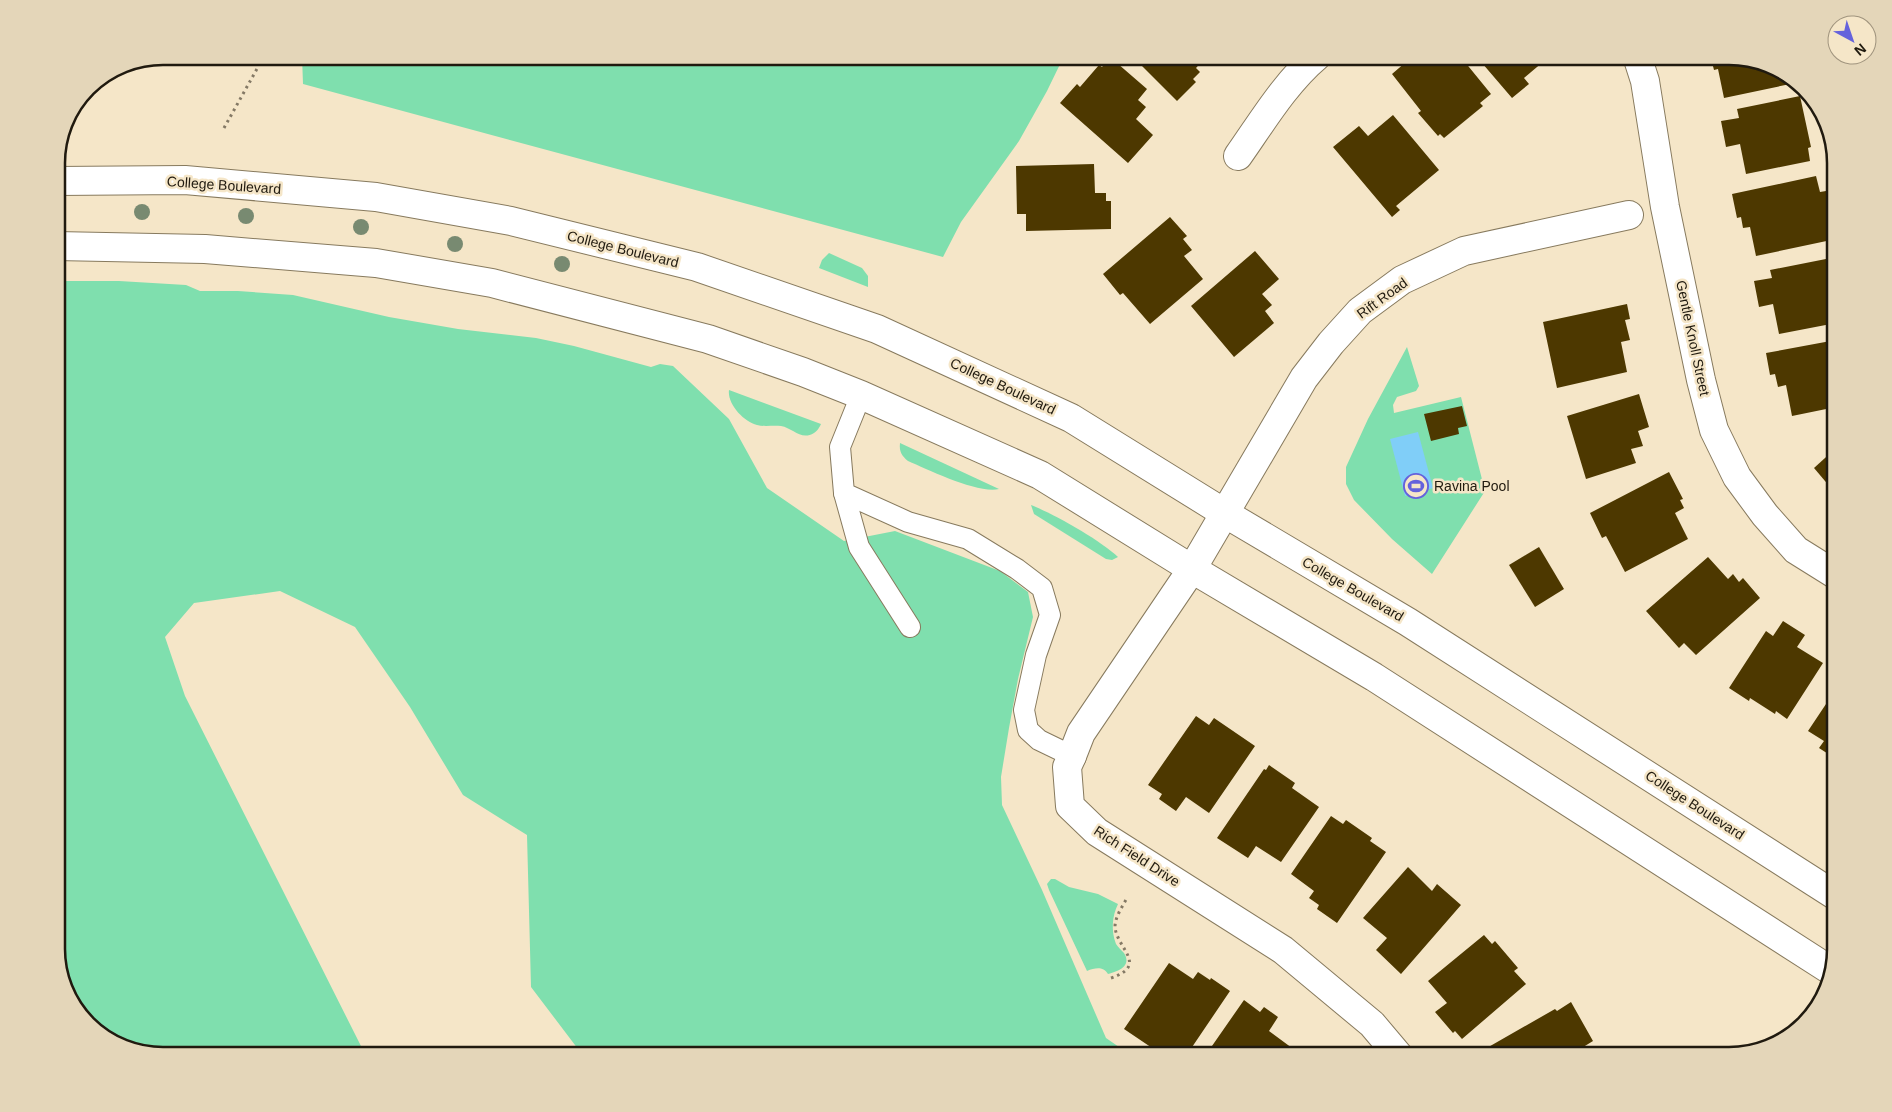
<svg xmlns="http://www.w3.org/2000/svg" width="1892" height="1112" font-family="Helvetica,sans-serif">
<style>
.green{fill:#7fdfae}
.water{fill:#80cef8}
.building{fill:#4d3800}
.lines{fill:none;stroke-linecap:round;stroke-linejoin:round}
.service-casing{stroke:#877a5e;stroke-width:22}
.minor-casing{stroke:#877a5e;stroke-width:30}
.tertiary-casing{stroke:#877a5e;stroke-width:30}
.primary-casing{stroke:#877a5e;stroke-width:30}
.path{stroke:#847965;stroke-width:3;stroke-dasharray:2.5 4;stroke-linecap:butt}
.service{stroke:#fff;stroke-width:20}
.minor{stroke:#fff;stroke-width:28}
.tertiary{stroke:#fff;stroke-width:28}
.primary{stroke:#fff;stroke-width:28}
.tree{fill:#788a71}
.labels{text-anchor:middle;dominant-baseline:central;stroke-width:5;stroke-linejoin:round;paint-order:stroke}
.street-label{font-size:14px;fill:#201a0f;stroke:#f5e6c8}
.poi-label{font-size:14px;fill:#201a0f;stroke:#f5e6c8;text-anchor:start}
.rim{fill:none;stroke:#201a0f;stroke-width:2.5}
</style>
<rect width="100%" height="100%" fill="#f5e6c8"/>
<g class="green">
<path d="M302,56H1064L1047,91L1019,141L961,222L943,257L303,84Z"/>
<path d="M829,253L862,268L868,276V287L819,268L822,260Z"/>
<path d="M56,281H119L186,285L200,291H238L293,295L389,317L458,329L536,338L574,346L651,367L660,364L673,366L729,419L767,488L844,541L895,531L1000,571L1028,592L1033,617L1018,679L1009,728L1001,777L1002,805L1042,890L1106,1038L1132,1056H665L660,1052L578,1049L531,987L527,835L463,795L410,707L355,627L280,591L194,603L165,637L185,696L366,1056H163L110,1042L74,1008L56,956Z"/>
<path d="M1407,347L1419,386L1416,391L1397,397L1393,405L1394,413L1461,397L1485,491L1432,574L1392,539L1354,500L1346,484V467L1368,419Z"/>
<path d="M729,390L821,424C819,428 818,430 814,433C801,441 793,428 781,426C773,425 765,427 757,425C744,422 727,404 729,390Z"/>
<path d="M900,443L999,489C978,494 929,470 908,461C902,456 899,452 900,443Z"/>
<path d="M1031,505C1054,514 1100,540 1118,557L1112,560L1106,559L1034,514Z"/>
<path d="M1051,879H1055L1069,887L1098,894L1118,904C1112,916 1111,931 1116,944C1118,947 1121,950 1124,953C1132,966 1119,971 1108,974C1103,966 1095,968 1087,971L1049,890L1047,884Z"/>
</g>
<path class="water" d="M1418,432L1433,488L1405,496L1390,439Z"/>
<g class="building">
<path d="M1132,56H1207L1196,68L1200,72L1193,79L1196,82L1177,101Z"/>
<path d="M1413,56H1421L1427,63L1435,56H1460L1491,94L1480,103L1483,106L1444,138L1440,134L1438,136L1418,113L1421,111L1392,74Z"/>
<path d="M1476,56H1550L1524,78L1529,84L1512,98Z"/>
<path d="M1707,56H1729L1782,70L1795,83L1724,98L1718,69L1714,70L1711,58L1707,59Z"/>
<path d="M1110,57L1147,89L1138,100L1146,107L1136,119L1153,135L1128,163L1060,103L1077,84L1080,87L1099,65L1102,67Z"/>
<path d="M1800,96L1811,147L1808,148L1810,161L1746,174L1740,144L1726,147L1721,121L1739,118L1737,109Z"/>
<path d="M1393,115L1439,170L1396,206L1400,210L1392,217L1333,147L1359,126L1368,136Z"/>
<path d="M1094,164L1095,193H1106V201H1111V229L1026,231V214H1017L1016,166Z"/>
<path d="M1816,176L1820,192L1826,191L1836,239L1756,256L1750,227L1743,228L1741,217L1737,218L1732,194Z"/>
<path d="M1170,217L1187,236L1183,239L1192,250L1184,256L1203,279L1150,324L1123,293L1120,295L1103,274Z"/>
<path d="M1255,251L1279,279L1262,294L1272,305L1265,311L1274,323L1234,357L1191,306Z"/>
<path d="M1836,257V323L1779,334L1773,304L1759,307L1754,281L1772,278L1770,270Z"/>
<path d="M1627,304L1630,319L1625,320L1630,340L1621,342L1627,372L1557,388L1543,322Z"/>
<path d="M1836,340V407L1792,416L1786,385L1778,387L1775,374L1770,375L1766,353Z"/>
<path d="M1639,394L1649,427L1638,431L1643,446L1631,449L1636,463L1586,479L1567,416Z"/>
<path d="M1462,406L1467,426L1458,428L1459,434L1431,441L1424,414Z"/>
<path d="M1836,448V494L1814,468Z"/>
<path d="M1669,472L1683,499L1680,500L1684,508L1675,513L1688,539L1625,572L1606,536L1602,538L1590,513Z"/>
<path d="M1539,547L1564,589L1535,607L1509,565Z"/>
<path d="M1708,557L1728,579L1733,574L1739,582L1743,578L1760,598L1696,655L1684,643L1679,648L1646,611Z"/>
<path d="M1783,621L1805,635L1797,647L1823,663L1787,719L1776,711L1775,714L1750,698L1749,701L1729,688L1766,631L1773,636Z"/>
<path d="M1836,689V759L1819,748L1824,741L1808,731Z"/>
<path d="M1196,716L1209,725L1214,718L1255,746L1209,813L1186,797L1176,811L1159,799L1162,794L1148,785Z"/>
<path d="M1269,765L1295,783L1292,788L1319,807L1281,862L1256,846L1248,858L1217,838L1264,769L1266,770Z"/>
<path d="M1331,816L1343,824L1346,820L1372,838L1370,841L1386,852L1337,923L1317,909L1319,905L1309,898L1314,891L1291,874Z"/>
<path d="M1408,867L1432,891L1437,884L1461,905L1401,974L1376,950L1387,938L1363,918Z"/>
<path d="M1484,935L1492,944L1495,941L1518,968L1514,971L1526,984L1462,1039L1455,1031L1453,1033L1435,1012L1447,1003L1428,981Z"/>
<path d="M1169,963L1193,979L1198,972L1210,980L1211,978L1230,991L1186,1056H1178L1170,1051L1169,1053L1173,1056H1164L1124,1029Z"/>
<path d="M1244,1000L1260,1012L1264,1007L1278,1017L1269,1031L1292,1048L1286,1056H1205Z"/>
<path d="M1571,1002L1593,1041L1580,1049L1581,1051L1573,1056H1489L1485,1049L1555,1009L1557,1011Z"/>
</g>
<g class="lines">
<defs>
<g id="service">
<path d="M861,395L840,447L844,493L908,522L968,539L1017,569L1042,588L1050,615L1036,655L1024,710L1028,730L1039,740L1072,756"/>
<path d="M844,493L859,547L910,627"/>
</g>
<g id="minor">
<path d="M1637,56L1645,81L1665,207L1701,380L1714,430L1737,477L1765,515L1796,550L1836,575"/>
<path d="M1238,156C1262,122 1285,83 1317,56"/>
<path d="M1072,756L1067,767L1070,806L1097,832L1283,950L1372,1024L1399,1056"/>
</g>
<path id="tertiary" d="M1072,756L1081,733L1192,569L1304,378L1331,343L1360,311L1402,280L1464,251L1629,215"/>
<g id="primary">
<path d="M56,181L185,180L376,197L511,221L697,267L877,329L1071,418L1226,514L1408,622L1836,896"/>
<path d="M56,246L205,249L376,263L492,283L708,339L803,372L861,395L1040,475L1192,569L1374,677L1830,970"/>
</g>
</defs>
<use href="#service" class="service-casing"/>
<use href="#minor" class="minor-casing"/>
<use href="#tertiary" class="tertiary-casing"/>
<use href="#primary" class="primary-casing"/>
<g class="path">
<path d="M224,128L258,67L261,56"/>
<path d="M1111,978C1149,965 1117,949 1115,927C1115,917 1122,907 1127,898"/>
</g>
<use href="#service" class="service"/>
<use href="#minor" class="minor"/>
<use href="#tertiary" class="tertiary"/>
<use href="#primary" class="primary"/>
</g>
<g class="tree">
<circle cx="142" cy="212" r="8"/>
<circle cx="246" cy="216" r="8"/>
<circle cx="361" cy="227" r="8"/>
<circle cx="455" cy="244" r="8"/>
<circle cx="562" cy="264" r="8"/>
</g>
<defs>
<symbol id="stadium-ring" viewBox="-11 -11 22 22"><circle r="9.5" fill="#f5e6c8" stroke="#6562dc" stroke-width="1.5"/><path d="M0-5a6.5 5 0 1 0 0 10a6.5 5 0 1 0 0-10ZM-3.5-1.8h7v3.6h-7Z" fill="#6562dc"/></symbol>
</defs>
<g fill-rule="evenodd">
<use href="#stadium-ring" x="1402" y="472" width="28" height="28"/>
</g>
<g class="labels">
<g class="street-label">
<text transform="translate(224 185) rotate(4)">College Boulevard</text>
<text transform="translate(623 249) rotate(14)">College Boulevard</text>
<text transform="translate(1382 298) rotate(-36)">Rift Road</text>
<text transform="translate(1693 338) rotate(78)">Gentle Knoll Street</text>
<text transform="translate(1003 386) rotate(25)">College Boulevard</text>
<text transform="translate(1353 589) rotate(30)">College Boulevard</text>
<text transform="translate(1695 805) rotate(33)">College Boulevard</text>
<text transform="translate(1137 856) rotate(33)">Rich Field Drive</text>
</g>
<g class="poi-label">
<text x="1434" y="486">Ravina Pool</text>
</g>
</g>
<path d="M0 0H1892V1112H0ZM163 65H1729A98 98 0 0 1 1827 163V949A98 98 0 0 1 1729 1047H163A98 98 0 0 1 65 949V163A98 98 0 0 1 163 65Z" fill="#e4d6b9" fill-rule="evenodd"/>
<path class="rim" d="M163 65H1729A98 98 0 0 1 1827 163V949A98 98 0 0 1 1729 1047H163A98 98 0 0 1 65 949V163A98 98 0 0 1 163 65Z"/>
<g transform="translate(1852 40) rotate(140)"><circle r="24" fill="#f5e6c8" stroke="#a0947e"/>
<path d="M0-4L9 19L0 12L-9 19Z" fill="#6562dc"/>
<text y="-8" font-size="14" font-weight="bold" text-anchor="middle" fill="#201a0f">N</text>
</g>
</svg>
